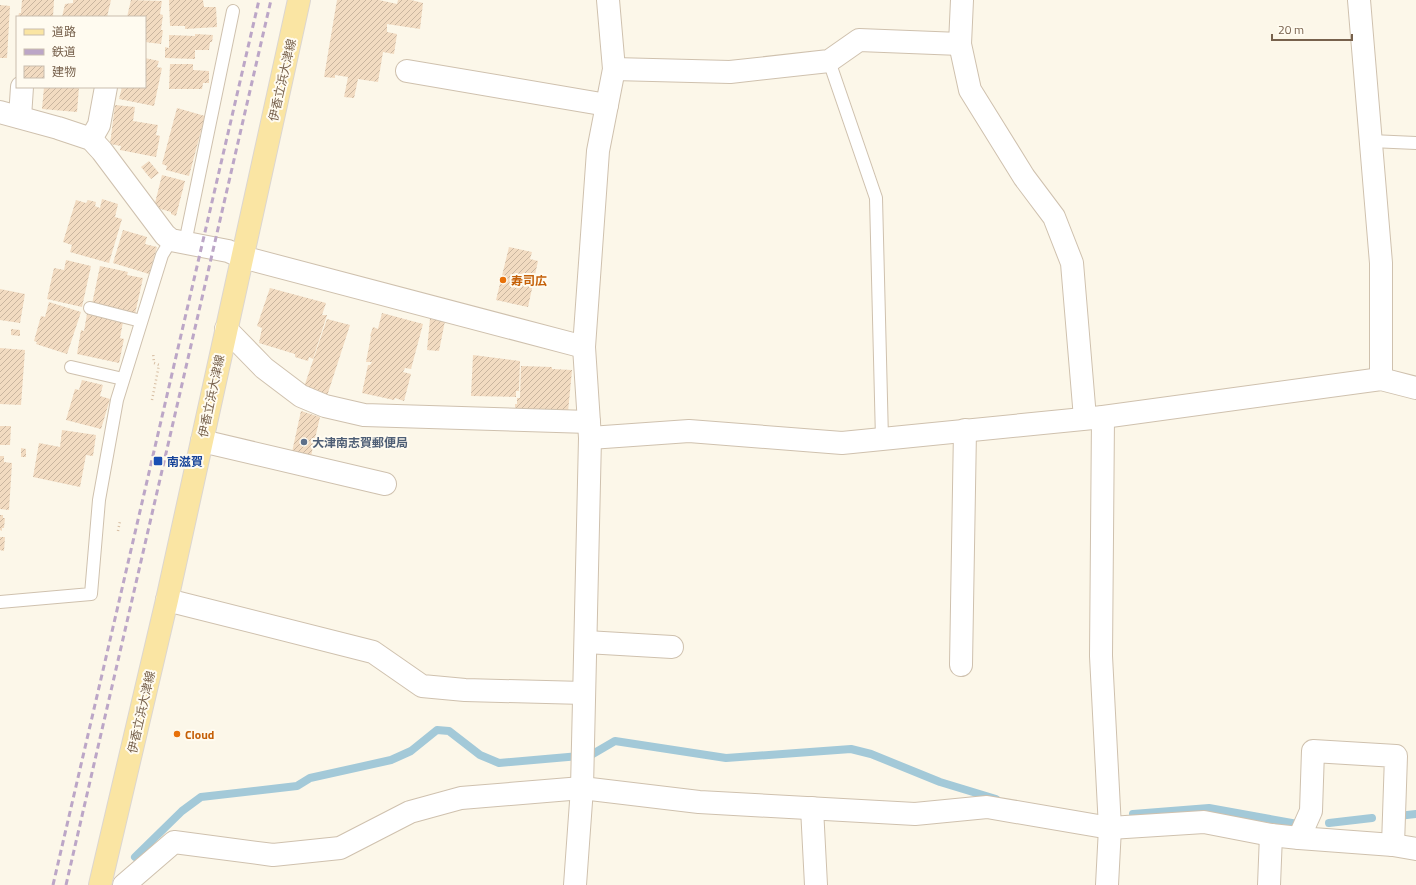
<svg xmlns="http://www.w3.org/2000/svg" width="1416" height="885" font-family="'Titillium Web','Noto Sans JP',sans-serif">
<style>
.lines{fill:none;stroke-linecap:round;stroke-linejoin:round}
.stream{stroke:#a3c9d8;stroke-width:8}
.building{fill:url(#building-hatch)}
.service-casing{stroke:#cfc1ae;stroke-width:14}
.minor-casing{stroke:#cfc1ae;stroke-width:24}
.primary-casing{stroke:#dcd6d0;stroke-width:24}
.path{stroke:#d7bea3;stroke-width:2.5;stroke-dasharray:1 3;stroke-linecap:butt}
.service{stroke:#fff;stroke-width:12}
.minor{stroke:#fff;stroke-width:22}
.primary{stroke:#fae5a3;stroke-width:22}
.rail{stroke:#bca6c7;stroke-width:3;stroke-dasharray:6 4;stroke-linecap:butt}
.food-dot{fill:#e8710a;stroke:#fffbf0;stroke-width:1.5}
.service-dot{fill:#5c6f8a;stroke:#fffbf0;stroke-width:1.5}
.transit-dot{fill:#1a4fb4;stroke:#fffbf0;stroke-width:1.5}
.labels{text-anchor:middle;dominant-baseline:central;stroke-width:4;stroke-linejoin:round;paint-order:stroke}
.street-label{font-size:12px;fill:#77614c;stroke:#fffbf0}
.food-label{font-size:12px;font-weight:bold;fill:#c56008;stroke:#fffbf0;text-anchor:start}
.service-label{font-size:12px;font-weight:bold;fill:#4e5e75;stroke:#fffbf0;text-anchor:start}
.transit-label{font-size:12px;font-weight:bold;fill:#164399;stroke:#fffbf0;text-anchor:start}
</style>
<defs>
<pattern id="building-hatch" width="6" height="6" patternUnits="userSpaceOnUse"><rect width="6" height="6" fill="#f2dbc1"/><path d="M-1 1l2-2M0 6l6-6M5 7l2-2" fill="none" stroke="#c9b59f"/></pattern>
</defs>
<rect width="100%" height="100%" fill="#fcf7e9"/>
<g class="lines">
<g class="stream">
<path d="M1133,814L1209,808L1303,825"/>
<path d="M1398,816L1416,814"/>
<path d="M1329,823L1372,818"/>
<path d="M135,857L182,811L201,797L297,786L310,778L391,760L411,751L437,730L449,731L480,755L499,763L591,755L615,741L726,758L851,749L871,754L940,782L996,799"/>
</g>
</g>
<g class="building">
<path d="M22,0H54L53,17H18L19,13H21Z"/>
<path d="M73,0H111L107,17H62L65,4L73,3Z"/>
<path d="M131,0L162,1L160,14L163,15L161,30H163L161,44L145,42V17H127Z"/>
<path d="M169,0H203L204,7H216L217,27L185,29V26H170Z"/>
<path d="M337,0H379L397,4L398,0H411L423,3L420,29L387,24V32L397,34L394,54L383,52L378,82L358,79L354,98L344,97L348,77L335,75V78L324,77Z"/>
<path d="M0,5L10,6L7,58H0Z"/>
<path d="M195,34L213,35L212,42H210L209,50H195V59L165,58V47L169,48V35L195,36Z"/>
<path d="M145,58L159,61L157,67L162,68L154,106L119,99L122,87H145Z"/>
<path d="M170,64H193V70L209,71V83H203L202,89H169Z"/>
<path d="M44,87H79L77,112L42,109Z"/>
<path d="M115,105L135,107L133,121L158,125L156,135L160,136L156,157L120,150L121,146L110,144Z"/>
<path d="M177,108L205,116L189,176L166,170L167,166L162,164Z"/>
<path d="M149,161L159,173L151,179L141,167Z"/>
<path d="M162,175L185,181L176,216L171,214V212L154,207Z"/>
<path d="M102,199L118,204L115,217L122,219L109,263L70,252L72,245L63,242L76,200L86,203L88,200L96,202L95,206L100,208Z"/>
<path d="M123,230L147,237L145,244L157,247L149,274L113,263Z"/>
<path d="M509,247L532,252L530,259L538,261L528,307L496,300Z"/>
<path d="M66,260L91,266L82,307L47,299L54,268L64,270Z"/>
<path d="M100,266L128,272L127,275L143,278L135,314L92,304Z"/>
<path d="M270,288L326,303L322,315H327L313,359L309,357L308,361L295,357V354L259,343L262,328L257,326Z"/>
<path d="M0,289L25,294L20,323L0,320Z"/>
<path d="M49,302L81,312L67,354L36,344L37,342L34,341L41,316L45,317Z"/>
<path d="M382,313L423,324L411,369L405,368L403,372L411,374L404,401L395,398L394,400L362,393L368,365H370L372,362H366L371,336H370L373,327L378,329Z"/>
<path d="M87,314L123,322L120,338L124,339L119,363L77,354L81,330L84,331Z"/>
<path d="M327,319L350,325L327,396L303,390Z"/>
<path d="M430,319L445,321L439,351L427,350Z"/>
<path d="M11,329L20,330V336L11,335Z"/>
<path d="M0,348L25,350L21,405L0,404Z"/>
<path d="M473,355L520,361L519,391H516V397L471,396Z"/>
<path d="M521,366L552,367V369L572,370L568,412L520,411V409H515V404H517V398H520Z"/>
<path d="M82,380L103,385L100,396L110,399L101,429L66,420L75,389L79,390Z"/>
<path d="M301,411L320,417L311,456L292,452Z"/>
<path d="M0,426H11L10,445H0Z"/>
<path d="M62,430L96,435L93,456L86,455L80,487L33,477L39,443L60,447Z"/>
<path d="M21,448L26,449V457H21Z"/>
<path d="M0,456H4V462L12,463L9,510L0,509Z"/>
<path d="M0,515H3V518H5L4,528H2V531L0,530Z"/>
<path d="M0,537H5L4,551L0,550Z"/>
</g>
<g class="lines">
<defs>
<g id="service">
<path d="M829,61L876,198L882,439"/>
<path d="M1371,141L1416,143"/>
<path d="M185,243L233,11"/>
<path d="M90,308L141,321"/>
<path d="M71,367L123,379"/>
<path d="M0,602L91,594L99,500L117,400L162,255L171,240"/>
</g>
<g id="minor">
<path d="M962,0L960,44L970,90L1024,177L1054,217L1072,263L1085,418"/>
<path d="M1359,0L1381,263V379"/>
<path d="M614,69L730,72L829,61L859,40L960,44"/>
<path d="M407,71L607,105"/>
<path d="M0,112L58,128L91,139L102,151L165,235L171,240L228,251L242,257L584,347"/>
<path d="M20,117L22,87"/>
<path d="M91,139L99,125L106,87"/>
<path d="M226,329L264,368L301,396L325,406L364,415L589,422"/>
<path d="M1103,417L1101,656L1110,828L1107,885"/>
<path d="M590,438L689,431L842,443L1103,417L1381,379L1416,388"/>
<path d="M202,441L385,484"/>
<path d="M167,600L373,652L422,686L465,690L584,693"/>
<path d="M586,642L672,647"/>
<path d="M961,665L965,430"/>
<path d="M812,808L816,885"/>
<path d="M1299,838L1311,811L1313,751L1396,756L1393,845"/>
<path d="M124,885L174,842L273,855L340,848L410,812L461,798L582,788L699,802L915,814L987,807L1110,828L1204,822L1271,835L1299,838L1393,845L1416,849"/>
<path d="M575,885L582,788L590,438L584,347L598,151L614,69L608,0"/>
<path d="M1269,885L1271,835"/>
</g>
<path id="primary" d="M100,885L167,600L299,0"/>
</defs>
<use href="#service" class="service-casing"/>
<use href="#minor" class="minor-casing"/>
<use href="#primary" class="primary-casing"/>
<g class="path">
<path d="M152,400L159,365L154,363L153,353"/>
<path d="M118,531L120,521"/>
</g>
<use href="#service" class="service"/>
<use href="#minor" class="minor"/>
<use href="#primary" class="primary"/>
<g class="rail">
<path d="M53,885L259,0"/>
<path d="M66,885L271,0"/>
</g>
</g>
<g class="food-dot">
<circle cx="503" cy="280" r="4"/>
<circle cx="177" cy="734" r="4"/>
</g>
<circle class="service-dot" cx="304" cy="442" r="4"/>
<rect class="transit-dot" x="153" y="456" width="10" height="10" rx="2"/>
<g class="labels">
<g class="street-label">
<text transform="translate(282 80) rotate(-77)">伊香立浜大津線</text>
<text transform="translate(211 396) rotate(-78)">伊香立浜大津線</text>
<text transform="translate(141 712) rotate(-77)">伊香立浜大津線</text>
</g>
<g class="food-label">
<text x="511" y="280">寿司広</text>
<text x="185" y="734">Cloud</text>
</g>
<g class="service-label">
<text x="312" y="442">大津南志賀郵便局</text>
</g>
<g class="transit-label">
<text x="167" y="461">南滋賀</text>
</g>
</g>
<rect x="16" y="16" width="130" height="72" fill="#fffbf0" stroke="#c9bdae"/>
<rect x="24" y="29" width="20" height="6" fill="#fae5a3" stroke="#c9bdae"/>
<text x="52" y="36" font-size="12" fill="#77614c">道路</text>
<rect x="24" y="49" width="20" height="6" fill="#bca6c7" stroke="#c9bdae"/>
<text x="52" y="56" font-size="12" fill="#77614c">鉄道</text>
<rect x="24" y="66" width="20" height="12" fill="url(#building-hatch)" stroke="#c9bdae"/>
<text x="52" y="76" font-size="12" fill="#77614c">建物</text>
<path d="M1272 34v6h80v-6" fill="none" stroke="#77614c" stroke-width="2"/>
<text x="1278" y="34" font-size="12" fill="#77614c" stroke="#fffbf0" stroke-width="3" paint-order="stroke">20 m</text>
</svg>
